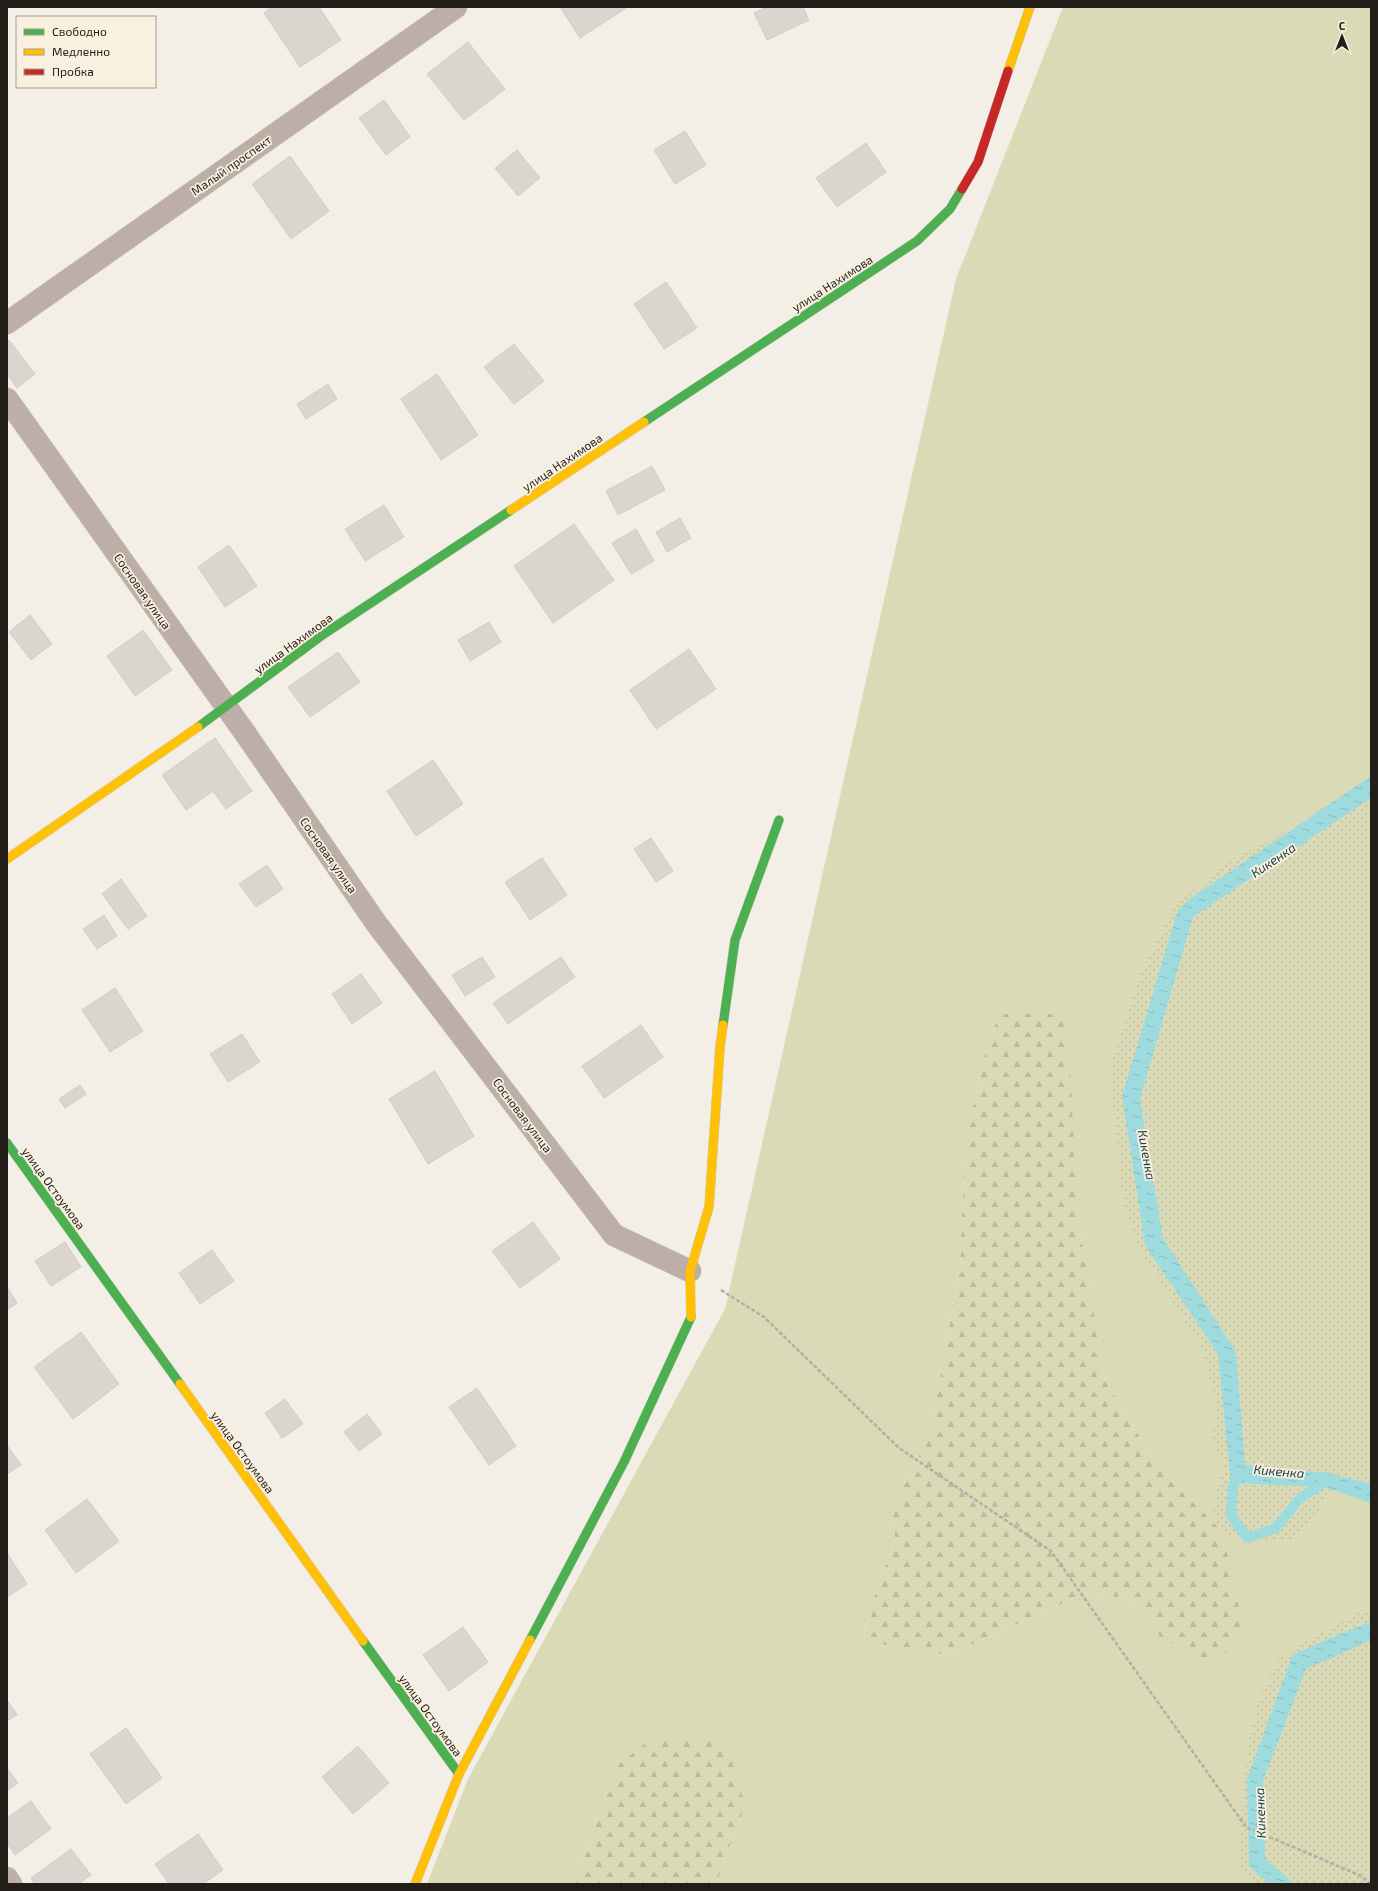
<svg xmlns="http://www.w3.org/2000/svg" width="1378" height="1891" font-family="'Exo 2',sans-serif">
<style>
.green{fill:#dadab7;fill-rule:evenodd}
.forest{fill:url(#forest-firs)}
.park{fill:url(#park-dots)}
.water{fill:url(#water-ripples)}
.lines{fill:none;stroke-linecap:round;stroke-linejoin:round}
.stream{stroke:#9edbdf;stroke-width:10}
.building{fill:#dad5cf;stroke:#d2ccc7}
.street-casing{stroke:#d1cdc6;stroke-width:23}
.fast-casing{stroke:#d1cdc6;stroke-width:10}
.slow-casing{stroke:#d1cdc6;stroke-width:10}
.jam-casing{stroke:#d1cdc6;stroke-width:10}
.path{stroke:#b7ada7;stroke-width:2.5;stroke-dasharray:4 2;stroke-linecap:butt}
.street{stroke:#bdaea8;stroke-width:22}
.fast{stroke:#4caf50;stroke-width:9}
.slow{stroke:#ffc107;stroke-width:9}
.jam{stroke:#c62828;stroke-width:9}
.labels{text-anchor:middle;dominant-baseline:central;stroke-width:3.5;stroke-linejoin:round;paint-order:stroke}
.street-label{font-size:12px;fill:#211d18;stroke:#faf0e0}
.water-label{font-size:13px;font-style:italic;fill:#123d41;stroke:#faf0e0}
</style>
<defs>
<pattern id="forest-firs" width="22" height="20" patternUnits="userSpaceOnUse"><rect width="22" height="20" fill="#dadab7"/><path d="M5 1l3.5 6h-7zM16 11l3.5 6h-7z" fill="#bbbb9d"/></pattern>
<pattern id="park-dots" width="8" height="8" patternUnits="userSpaceOnUse"><rect width="8" height="8" fill="#dadab7"/><path d="M2 2h.1M6 6h.1" fill="none" stroke="#bbbb9d" stroke-width="1.8" stroke-linecap="round"/></pattern>
<pattern id="water-ripples" width="26" height="14" patternUnits="userSpaceOnUse"><rect width="26" height="14" fill="#9edbdf"/><path d="M2 4q2-2 4 0t4 0M15 11q2-2 4 0t4 0" fill="none" stroke="#88bcbf"/></pattern>
</defs>
<rect width="100%" height="100%" fill="#f4efe6"/>
<path class="green" d="M1063,7H1371V1884H716L745,1805L617,1766L573,1884H427L468,1779L725,1309L956,279ZM999,1014L1077,1211L1105,1380L1157,1466L1222,1531L1161,1638L1136,1602L1091,1591L948,1655L863,1640L873,1600L895,1540L892,1508L930,1434L960,1266L965,1146L983,1060Z"/>
<g class="forest">
<path d="M999,1014H1053L1068,1025L1077,1211L1105,1380L1157,1466L1222,1531L1243,1626L1230,1652L1205,1659L1161,1638L1136,1602L1091,1591L948,1655L863,1641L873,1600L895,1540L892,1508L930,1434L960,1266L965,1146L983,1060Z"/>
<path d="M725,1738L745,1805L716,1884H573L617,1766L647,1742Z"/>
</g>
<g class="park">
<path d="M1371,777V1501L1339,1484L1293,1541H1247L1227,1535L1216,1524L1213,1507L1224,1467L1213,1438L1216,1399L1202,1348L1141,1251L1124,1206L1110,1069L1141,973L1176,904L1233,859L1299,825Z"/>
<path d="M1371,1606V1884H1253L1242,1870L1239,1847L1247,1751L1259,1700L1279,1660L1302,1643Z"/>
</g>
<g class="water">
<path d="M1371,776V798L1193,917L1140,1099L1163,1238L1236,1352L1245,1465L1328,1473L1371,1484V1503L1324,1487L1231,1483L1218,1354L1145,1245L1122,1096L1178,910L1191,898Z"/>
<path d="M1371,1621V1640L1306,1669L1263,1781L1265,1859L1295,1884H1270L1249,1867L1247,1779L1293,1654Z"/>
</g>
<g class="lines">
<path class="stream" d="M1240,1472L1233,1486L1231,1515L1247,1538L1276,1528L1300,1498L1319,1486L1326,1477"/>
</g>
<g class="building">
<path d="M272,7H319L341,40L300,67L264,13Z"/>
<path d="M560,7H626V8L580,38Z"/>
<path d="M767,7H803L809,20L767,40L754,13Z"/>
<path d="M468,42L505,89L464,120L427,74Z"/>
<path d="M384,100L410,137L386,155L359,118Z"/>
<path d="M685,131L706,165L675,184L654,150Z"/>
<path d="M866,143L886,172L837,207L816,178Z"/>
<path d="M517,150L540,178L518,196L495,168Z"/>
<path d="M290,156L329,211L291,239L252,184Z"/>
<path d="M666,282L697,328L664,349L634,304Z"/>
<path d="M9,340L35,374L17,388L7,374V342Z"/>
<path d="M514,344L544,381L514,404L484,367Z"/>
<path d="M437,374L478,435L441,460L401,399Z"/>
<path d="M328,384L337,399L306,419L297,404Z"/>
<path d="M652,466L665,490L618,515L606,491Z"/>
<path d="M384,505L404,537L365,561L345,529Z"/>
<path d="M680,518L691,538L667,552L656,532Z"/>
<path d="M574,524L614,580L553,623L514,566Z"/>
<path d="M636,529L654,561L631,574L612,543Z"/>
<path d="M229,545L257,586L225,607L198,567Z"/>
<path d="M30,615L52,644L31,660L9,632Z"/>
<path d="M489,622L501,642L470,661L458,640Z"/>
<path d="M143,630L172,670L135,696L107,656Z"/>
<path d="M689,649L716,689L656,729L630,690Z"/>
<path d="M338,652L360,682L310,717L288,687Z"/>
<path d="M215,738L252,791L226,809L213,791L186,810L162,775Z"/>
<path d="M433,760L463,804L416,836L387,791Z"/>
<path d="M651,838L673,871L656,882L634,849Z"/>
<path d="M542,858L567,895L530,920L505,882Z"/>
<path d="M267,865L283,889L256,907L239,884Z"/>
<path d="M121,879L147,916L128,929L102,894Z"/>
<path d="M104,915L117,936L97,949L83,929Z"/>
<path d="M482,957L495,977L465,996L452,975Z"/>
<path d="M561,957L575,977L508,1024L493,1003Z"/>
<path d="M361,974L382,1003L352,1024L332,994Z"/>
<path d="M115,988L143,1031L110,1052L82,1010Z"/>
<path d="M641,1025L663,1057L604,1098L582,1066Z"/>
<path d="M242,1034L260,1062L228,1082L210,1054Z"/>
<path d="M435,1071L474,1136L428,1164L389,1099Z"/>
<path d="M80,1085L86,1094L65,1108L59,1099Z"/>
<path d="M533,1222L560,1259L520,1288L492,1251Z"/>
<path d="M65,1242L81,1267L51,1286L35,1261Z"/>
<path d="M212,1250L234,1281L200,1304L179,1273Z"/>
<path d="M7,1287L17,1303L7,1310Z"/>
<path d="M81,1332L119,1384L73,1419L34,1367Z"/>
<path d="M477,1388L516,1446L489,1465L449,1407Z"/>
<path d="M285,1399L303,1424L282,1438L265,1413Z"/>
<path d="M367,1414L382,1434L359,1451L344,1432Z"/>
<path d="M7,1445L21,1465L7,1474Z"/>
<path d="M87,1499L119,1541L76,1573L45,1530Z"/>
<path d="M7,1553L27,1584L7,1597Z"/>
<path d="M463,1627L488,1662L449,1691L423,1655Z"/>
<path d="M7,1700L17,1715L7,1721Z"/>
<path d="M126,1728L162,1778L126,1804L90,1754Z"/>
<path d="M358,1746L389,1783L353,1814L322,1777Z"/>
<path d="M7,1768L18,1783L7,1791Z"/>
<path d="M31,1801L51,1829L15,1855L7,1843V1818Z"/>
<path d="M198,1834L223,1870L203,1884H169L155,1864Z"/>
<path d="M71,1849L91,1875L79,1884H35L31,1878Z"/>
</g>
<g class="lines">
<defs>
<g id="street">
<path d="M7,323L456,7"/>
<path d="M7,399L245,733L376,923L614,1235L690,1271"/>
<path d="M7,1878L11,1884"/>
</g>
<g id="fast">
<path d="M644,422L917,241L950,209L962,189"/>
<path d="M198,727L324,634L511,510"/>
<path d="M723,1025L735,940L779,820"/>
<path d="M7,1143L180,1384"/>
<path d="M530,1640L624,1462L691,1317"/>
<path d="M363,1641L459,1774"/>
</g>
<g id="slow">
<path d="M1008,71L1030,7"/>
<path d="M511,510L644,422"/>
<path d="M7,859L198,727"/>
<path d="M691,1317L690,1271L709,1207L720,1047L723,1025"/>
<path d="M180,1384L363,1641"/>
<path d="M415,1884L459,1774L530,1640"/>
</g>
<path id="jam" d="M962,189L978,162L1008,71"/>
</defs>
<use href="#street" class="street-casing"/>
<use href="#fast" class="fast-casing"/>
<use href="#slow" class="slow-casing"/>
<use href="#jam" class="jam-casing"/>
<path class="path" d="M721,1290L764,1317L899,1448L1051,1551L1246,1827L1359,1875L1371,1884"/>
<use href="#street" class="street"/>
<use href="#fast" class="fast"/>
<use href="#slow" class="slow"/>
<use href="#jam" class="jam"/>
</g>
<g class="labels">
<g class="street-label">
<text transform="translate(231 165) rotate(-35)">Малый проспект</text>
<text transform="translate(832 283) rotate(-33)">улица Нахимова</text>
<text transform="translate(562 462) rotate(-34)">улица Нахимова</text>
<text transform="translate(143 591) rotate(55)">Сосновая улица</text>
<text transform="translate(293 643) rotate(-36)">улица Нахимова</text>
<text transform="translate(329 855) rotate(55)">Сосновая улица</text>
<text transform="translate(523 1115) rotate(53)">Сосновая улица</text>
<text transform="translate(54 1188) rotate(54)">улица Остоумова</text>
<text transform="translate(243 1452) rotate(54)">улица Остоумова</text>
<text transform="translate(431 1715) rotate(54)">улица Остоумова</text>
</g>
<g class="water-label">
<text transform="translate(1273 860) rotate(-34)">Кикенка</text>
<text transform="translate(1147 1155) rotate(80)">Кикенка</text>
<text transform="translate(1279 1471) rotate(5)">Кикенка</text>
<text transform="translate(1260 1813) rotate(-92)">Кикенка</text>
</g>
</g>
<rect width="1378" height="1891" fill="none" stroke="#211d18" stroke-width="16"/>
<rect x="16" y="16" width="140" height="72" fill="#faf0e0" stroke="#a39c90"/>
<rect x="24" y="29" width="20" height="6" fill="#4caf50" stroke="#a39c90"/>
<text x="52" y="36" font-size="12" fill="#211d18">Свободно</text>
<rect x="24" y="49" width="20" height="6" fill="#ffc107" stroke="#a39c90"/>
<text x="52" y="56" font-size="12" fill="#211d18">Медленно</text>
<rect x="24" y="69" width="20" height="6" fill="#c62828" stroke="#a39c90"/>
<text x="52" y="76" font-size="12" fill="#211d18">Пробка</text>
<g transform="translate(1342 36)" stroke="#faf0e0" stroke-width="3" paint-order="stroke">
<path d="M0-3L7 15L0 10L-7 15Z" fill="#211d18"/>
<text y="-6" font-size="11" font-weight="bold" text-anchor="middle" fill="#211d18">С</text>
</g>
</svg>
